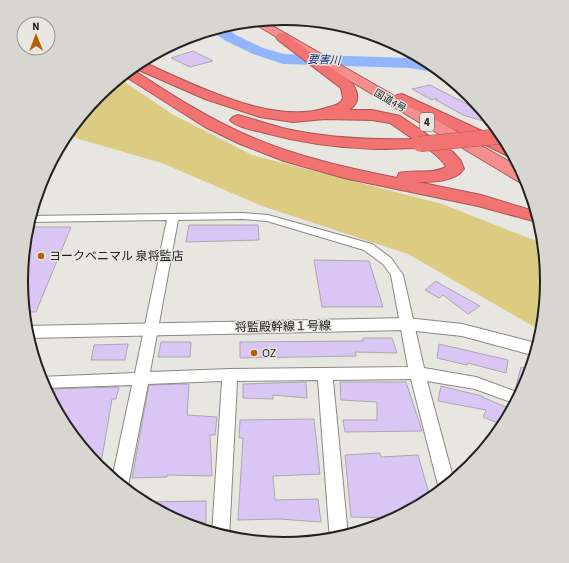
<svg xmlns="http://www.w3.org/2000/svg" width="569" height="563" font-family="'Source Sans 3','Noto Sans JP',sans-serif">
<style>
.green{fill:#dccc82}
.lines{fill:none;stroke-linecap:round;stroke-linejoin:round}
.river{fill:#91b6fe;fill-rule:evenodd}
.building{fill:#d9c6f5;stroke:#aaa8ad}
.minor-casing{stroke:#898883;stroke-width:2}
.tertiary-casing{stroke:#898883;stroke-width:2}
.trunk-casing{stroke:#aa5755;stroke-width:2}
.motorway-casing{stroke:#aa5755;stroke-width:2}
.minor{fill:#fff;fill-rule:evenodd}
.tertiary{fill:#fff;fill-rule:evenodd}
.trunk{fill:#f48f8e;fill-rule:evenodd}
.motorway{fill:#f27372;fill-rule:evenodd}
.motorway-bridge-casing{stroke:#aa5755;stroke-width:16;stroke-linecap:butt}
.motorway-bridge{stroke:#f27372;stroke-width:15}
.poi-dot{fill:#b95e03;stroke:#e7e6e0;stroke-width:1.5}
.labels{text-anchor:middle;dominant-baseline:central;stroke-width:3;stroke-linejoin:round;paint-order:stroke}
.far-street-label{font-size:10px;fill:#232220;stroke:#e7e6e0}
.far-water-label{font-size:11px;font-style:italic;fill:#0b2c7d;stroke:#e7e6e0}
.shield{fill:#e7e6e0;stroke:#5e5d5a;stroke-width:1}
.shield-label{font-size:11px;font-weight:bold;fill:#232220}
.poi-label{font-size:12px;fill:#232220;stroke:#e7e6e0;text-anchor:start}
.street-label{font-size:12px;fill:#232220;stroke:#e7e6e0}
.rim{fill:none;stroke:#232220;stroke-width:2}
</style>
<rect width="100%" height="100%" fill="#e7e6e0"/>
<path class="green" d="M119,78L172,114L252,155L442,204L544,244L548,282L543,332L408,254L262,206L162,163L79,139L68,132L98,95Z"/>
<g class="lines">
<path class="river" d="M223,26L236,35L263,48L284,54L410,58L429,62L442,72L438,73L410,68L283,64L253,54L226,41L210,30Z"/>
</g>
<g class="building">
<path d="M193,51L213,61L190,67L171,58Z"/>
<path d="M430,85L486,114L491,120L490,123L463,115L436,100L437,98L432,100L412,89Z"/>
<path d="M189,225H258L259,240L186,242Z"/>
<path d="M27,227H71L36,312H24L21,281Z"/>
<path d="M314,260L369,261L383,307H322Z"/>
<path d="M436,281L442,285L480,306L468,314L443,295L439,298L425,290Z"/>
<path d="M363,338H392L397,353L355,352L356,356L240,358V342L363,341Z"/>
<path d="M161,342H191L190,357H158Z"/>
<path d="M128,344L125,360H91L94,345Z"/>
<path d="M439,344L508,360L506,373L468,363L467,365L437,358Z"/>
<path d="M521,367L532,370L522,393L515,390Z"/>
<path d="M306,382L307,398L273,395V399L243,398V384Z"/>
<path d="M340,382H406L422,431L345,432L343,420H377V402L341,400Z"/>
<path d="M189,384L187,415L217,417L215,435H210L212,476L167,475V477L132,478L149,385Z"/>
<path d="M441,386L482,396V397L513,410L505,426L483,417L486,410L438,401Z"/>
<path d="M119,387L116,399H112L100,469L65,428L47,394L49,389Z"/>
<path d="M314,419L320,474L273,476L275,500L318,499L321,522L279,519L238,520L243,438H239L240,420Z"/>
<path d="M380,453L381,457L418,455L431,501L402,516L391,515L392,518L351,517L345,455Z"/>
<path d="M206,501V523L182,524L142,502Z"/>
</g>
<g class="lines">
<defs>
<path id="minor" d="M242,213L268,215L372,244L391,258L403,275L424,368L476,377L522,394L516,404L475,389L427,381L454,481L440,493L411,379L333,380L348,536L330,541L318,380L237,381L229,539L212,533L222,381L148,384L127,491L112,479L132,385L44,388L39,377L135,373L167,220L28,222L30,216ZM242,219L267,221L364,250L383,264L391,275L408,367L230,369L150,372L178,220Z"/>
<path id="tertiary" d="M407,318L462,324L540,344L536,356L462,336L407,330L28,338L25,326Z"/>
<path id="trunk" d="M262,20L522,169L529,184L521,183L250,21Z"/>
<g id="motorway">
<path d="M282,33L286,34L352,83C359,93 360,103 349,110H372L400,116L453,152L461,161L464,169C455,182 433,182 418,182L481,195L537,212L541,223L478,206L344,178L284,161L240,144L205,127L123,75L132,69C170,94 209,119 251,137C298,157 347,168 397,178L399,173C414,169 431,175 446,167C444,162 430,148 424,148C408,148 391,149 375,149C336,148 298,142 261,132C252,130 235,127 230,120L233,117L238,115C253,119 267,124 282,128C325,138 369,140 413,139L390,123L372,120L325,119L293,122L260,117L205,99L132,67L141,61C190,83 272,126 326,108C332,106 341,105 343,98L341,88L278,40L276,37L278,34Z"/>
<path d="M402,94L508,143L514,155H506L397,101L395,98L397,95Z"/>
</g>
</defs>
<use href="#minor" class="minor-casing"/>
<use href="#tertiary" class="tertiary-casing"/>
<use href="#trunk" class="trunk-casing"/>
<use href="#motorway" class="motorway-casing"/>
<use href="#minor" class="minor"/>
<use href="#tertiary" class="tertiary"/>
<use href="#trunk" class="trunk"/>
<use href="#motorway" class="motorway"/>
<defs>
<path id="motorway-bridge" d="M420,144L504,136"/>
</defs>
<use href="#motorway-bridge" class="motorway-bridge-casing"/>
<use href="#motorway-bridge" class="motorway-bridge"/>
</g>
<g class="poi-dot">
<circle cx="41" cy="256" r="4"/>
<circle cx="254" cy="353" r="4"/>
</g>
<g class="labels">
<g class="far-street-label">
<text transform="translate(390 101) rotate(30)">国道4号</text>
</g>
<g class="far-water-label">
<text transform="translate(324 60) rotate(2)">要害川</text>
</g>
<rect class="shield" x="420" y="113" width="14" height="18" rx="3"/>
<g class="shield-label">
<text x="427" y="122">4</text>
</g>
<g class="poi-label">
<text x="49" y="256">ヨークベニマル 泉将監店</text>
<text x="262" y="353">OZ</text>
</g>
<g class="street-label">
<text transform="translate(283 327) rotate(-1)">将監殿幹線１号線</text>
</g>
</g>
<path d="M0 0H569V563H0ZM28 281a256 256 0 1 1 512 0a256 256 0 1 1-512 0Z" fill="#d7d6d1" fill-rule="evenodd"/>
<path class="rim" d="M28 281a256 256 0 1 1 512 0a256 256 0 1 1-512 0Z"/>
<g transform="translate(36 36) rotate(359)"><circle r="19" fill="#e7e6e0" stroke="#999893"/>
<path d="M0-3L7 15L0 10L-7 15Z" fill="#b95e03"/>
<text y="-6" font-size="11" font-weight="bold" text-anchor="middle" fill="#232220">N</text>
</g>
</svg>
